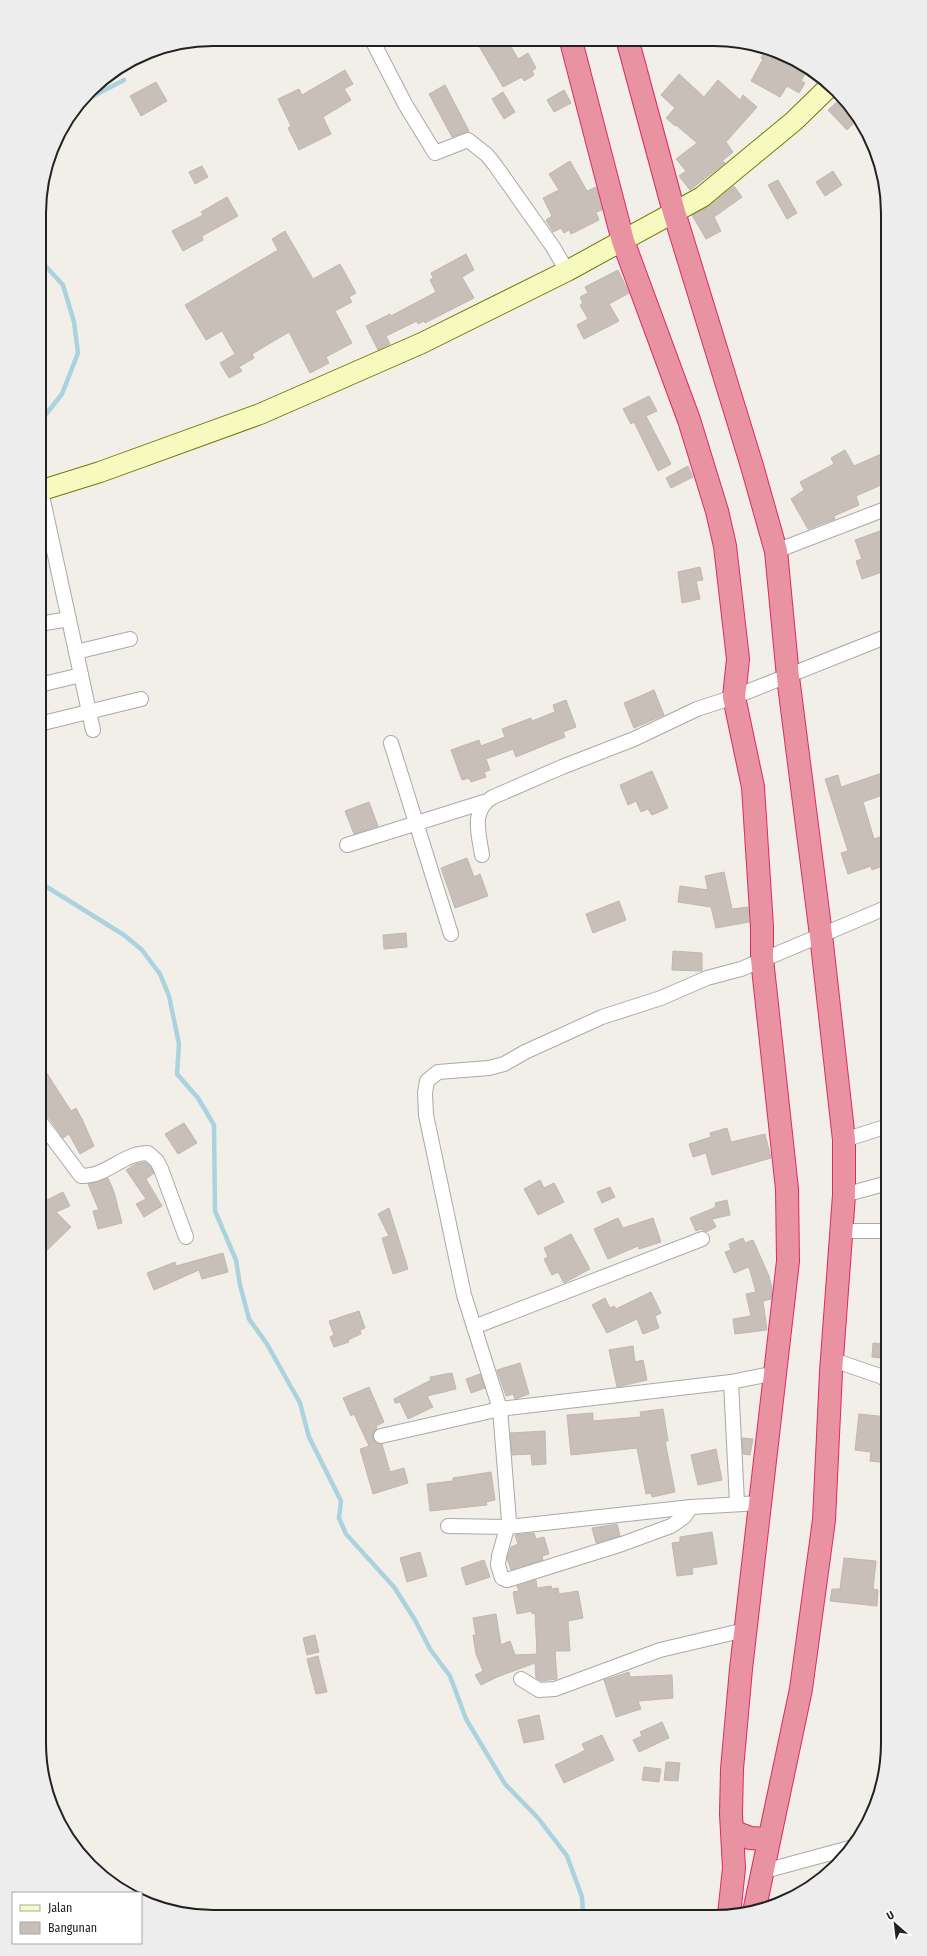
<svg xmlns="http://www.w3.org/2000/svg" width="927" height="1956" font-family="'Fira Sans Condensed',sans-serif">
<style>
.lines{fill:none;stroke-linecap:round;stroke-linejoin:round}
.stream{stroke:#aad3df;stroke-width:4.5}
.building{fill:#c7bfb8;stroke:#c4b6ab}
.street-casing{stroke:#a9a9a9;stroke-width:16}
.secondary-casing{stroke:#707d05;stroke-width:22}
.highway-casing{stroke:#dc2a67;stroke-width:24}
.street{stroke:#fff;stroke-width:14}
.secondary{stroke:#f7fabf;stroke-width:20}
.highway{stroke:#e892a2;stroke-width:22}
.rim{fill:none;stroke:#222;stroke-width:2}
</style>
<rect width="100%" height="100%" fill="#f2efe9"/>
<g class="lines">
<g class="stream">
<path d="M84,101L124,80"/>
<path d="M39,423L62,394L78,353L74,322L63,285L39,259"/>
<path d="M39,882L124,935L142,950L160,974L169,996L179,1044L177,1074L198,1098L214,1125L215,1211L236,1260L240,1285L249,1319L267,1344L300,1403L309,1437L341,1501L339,1518L346,1534L394,1587L415,1620L430,1649L450,1676L466,1719L505,1784L538,1818L567,1856L582,1897L583,1916"/>
</g>
</g>
<g class="building">
<path d="M476,41H508L518,59L528,53L536,68L532,71L534,75L524,81L522,77L503,87Z"/>
<path d="M766,49L785,55L808,68L801,81L805,83L799,93L787,86L780,97L751,81L763,59L761,58Z"/>
<path d="M345,70L353,84L344,89L351,100L323,117L331,134L299,150L288,128L291,126L278,99L299,89L302,95Z"/>
<path d="M679,74L704,97L718,80L740,100L743,95L757,107L726,142L733,152L722,161L725,163L690,190L679,176L686,171L676,159L697,143L676,125L675,126L666,118L675,108L661,95Z"/>
<path d="M156,82L167,101L141,116L130,96Z"/>
<path d="M445,85L469,131L452,137L429,94Z"/>
<path d="M564,90L571,103L554,112L547,100Z"/>
<path d="M503,92L515,112L504,119L492,99Z"/>
<path d="M838,101L857,120L847,130L828,110Z"/>
<path d="M570,161L587,191L596,187L602,210L596,212L599,220L571,234L569,230L564,233L561,228L553,232L546,220L552,216L543,198L559,190L549,174Z"/>
<path d="M202,166L208,177L195,184L189,172Z"/>
<path d="M833,171L842,185L825,196L816,182Z"/>
<path d="M778,180L797,213L787,219L768,185Z"/>
<path d="M734,186L742,197L714,217L721,231L706,239L692,215L709,206Z"/>
<path d="M227,197L238,216L202,236L203,240L183,251L172,231L203,215L201,212Z"/>
<path d="M285,231L313,279L340,264L356,293L349,297L352,302L335,311L352,343L326,357L329,363L310,373L289,332L252,354L254,358L239,367L242,371L229,378L220,363L235,354L222,331L206,340L185,305L278,250L272,239Z"/>
<path d="M466,254L474,270L462,277L474,298L425,323L424,321L418,324L417,321L386,336L390,344L378,350L366,326L390,314L391,316L436,292L430,280L433,278L431,273Z"/>
<path d="M618,270L629,293L609,304L619,321L584,339L577,325L588,319L580,305L583,303L580,297L588,293L585,287Z"/>
<path d="M649,396L657,411L646,416L671,464L658,471L634,422L631,424L623,409Z"/>
<path d="M845,450L854,466L888,451V482L856,496L859,505L834,516L835,519L808,529L791,499L804,490L800,482L834,464L831,458Z"/>
<path d="M688,466L693,477L671,488L666,478Z"/>
<path d="M888,528V570L862,579L856,561L862,559L855,540Z"/>
<path d="M700,567L703,580L696,581L700,599L682,603L678,572Z"/>
<path d="M654,690L664,715L634,728L624,703Z"/>
<path d="M566,700L576,727L563,732L565,737L516,757L513,749L486,759L490,770L484,772L486,777L471,782L469,778L462,780L451,750L479,740L481,746L505,737L502,729L531,718L532,721L555,712L553,705Z"/>
<path d="M652,771L668,808L652,815L648,809L641,812L636,801L628,805L620,785Z"/>
<path d="M888,771V793L863,802L874,839L888,834V864L872,870L871,866L848,874L841,853L848,851L825,779L838,775L841,787Z"/>
<path d="M369,802L378,826L354,834L345,811Z"/>
<path d="M467,858L474,877L480,874L488,896L455,908L441,868Z"/>
<path d="M724,872L732,909L748,907L749,922L716,928L711,907L678,902L680,886L708,890L705,876Z"/>
<path d="M619,901L626,920L593,933L586,914Z"/>
<path d="M406,933L407,947L384,949L383,935Z"/>
<path d="M673,951L702,953V971L672,970Z"/>
<path d="M39,1061L71,1111L76,1108L82,1119L94,1146L80,1154L69,1134L63,1138L49,1118L39,1112Z"/>
<path d="M184,1123L197,1143L178,1154L165,1134Z"/>
<path d="M727,1128L731,1142L765,1134L771,1158L712,1175L706,1153L693,1157L689,1144L711,1137L710,1133Z"/>
<path d="M145,1162L150,1166L154,1173L146,1179L162,1206L144,1217L136,1204L146,1199L126,1170L136,1164Z"/>
<path d="M108,1178L114,1192L122,1223L98,1229L93,1211L99,1210L88,1184Z"/>
<path d="M540,1180L544,1188L554,1183L564,1202L538,1215L524,1189Z"/>
<path d="M610,1187L615,1197L602,1203L597,1192Z"/>
<path d="M63,1192L70,1206L56,1212L71,1227L39,1258V1224L46,1218L39,1202V1195L45,1201Z"/>
<path d="M727,1200L730,1215L712,1219L716,1227L706,1232L701,1229L696,1231L690,1218L716,1207L715,1203Z"/>
<path d="M389,1208L408,1269L393,1274L382,1238L389,1236L378,1214Z"/>
<path d="M618,1218L623,1228L653,1218L661,1242L639,1249L638,1246L608,1259L594,1229Z"/>
<path d="M571,1234L590,1269L564,1283L558,1272L552,1275L544,1259L548,1257L544,1248Z"/>
<path d="M743,1238L745,1243L753,1240L769,1276L772,1289L771,1299L763,1301L767,1330L735,1334L733,1319L751,1316L746,1294L756,1292L749,1267L734,1273L725,1252L731,1250L729,1244Z"/>
<path d="M223,1253L228,1272L202,1279L199,1270L154,1290L147,1273L175,1262L176,1266Z"/>
<path d="M651,1292L661,1313L655,1316L659,1328L643,1334L637,1319L607,1333L592,1305L605,1298L610,1308L614,1306L616,1309Z"/>
<path d="M359,1311L365,1328L360,1330L361,1334L348,1340L349,1342L334,1347L330,1337L334,1335L329,1321Z"/>
<path d="M873,1343L888,1344V1359L872,1357Z"/>
<path d="M633,1346L635,1362L643,1360L647,1380L617,1387L609,1350Z"/>
<path d="M520,1363L529,1394L515,1399L513,1394L506,1396L497,1370Z"/>
<path d="M452,1373L456,1389L427,1396L433,1407L408,1419L400,1402L395,1403L394,1399L431,1380L430,1377Z"/>
<path d="M480,1374L485,1388L471,1393L466,1379Z"/>
<path d="M369,1387L384,1422L376,1426L377,1429L373,1433V1438L375,1442L382,1444L390,1472L404,1468L408,1483L373,1494L360,1449L369,1446L354,1414L351,1416L343,1398Z"/>
<path d="M663,1409L668,1441H665L675,1492L652,1497L651,1493L646,1494L637,1448L571,1455L567,1415L593,1413V1421L641,1417L640,1412Z"/>
<path d="M859,1414L888,1417V1463L870,1461L871,1452L855,1450Z"/>
<path d="M545,1431L546,1464L532,1465L531,1454L512,1455L510,1433Z"/>
<path d="M742,1438L753,1439L750,1455L743,1454Z"/>
<path d="M716,1449L722,1480L698,1485L691,1455Z"/>
<path d="M491,1472L495,1500L486,1502L487,1505L430,1511L427,1484L453,1481V1478Z"/>
<path d="M617,1524L620,1536L596,1543L592,1528Z"/>
<path d="M712,1532L717,1564L692,1568L693,1574L677,1576L672,1543L680,1542V1537Z"/>
<path d="M534,1533L536,1539L544,1537L549,1554L542,1556L543,1560L511,1570L507,1558L511,1547L518,1544L515,1535Z"/>
<path d="M420,1552L427,1576L407,1582L400,1558Z"/>
<path d="M844,1558L876,1561L873,1589L878,1590L877,1606L830,1601L832,1589H840Z"/>
<path d="M484,1560L490,1577L466,1585L461,1568Z"/>
<path d="M536,1580L537,1588L551,1586L552,1589L558,1588L559,1594L578,1591L583,1618L568,1621L570,1651H555L557,1679L541,1681L536,1678L535,1663L497,1677L481,1685L475,1675L483,1671L476,1654L473,1635H476L473,1618L496,1614L501,1645L510,1641L515,1655L537,1654L535,1613L532,1614V1611L517,1614L513,1592L519,1591L517,1586Z"/>
<path d="M315,1635L319,1652L307,1655L303,1638Z"/>
<path d="M318,1656L327,1692L316,1694L307,1659Z"/>
<path d="M629,1672L630,1677L672,1675L673,1698L638,1701L641,1709L616,1717L604,1680Z"/>
<path d="M539,1715L544,1739L524,1743L518,1720Z"/>
<path d="M662,1722L669,1738L639,1752L633,1740L642,1736L640,1732Z"/>
<path d="M602,1735L614,1760L564,1783L555,1765L578,1754L585,1750L582,1744Z"/>
<path d="M666,1762L680,1763L678,1781L664,1780Z"/>
<path d="M644,1767L661,1769L659,1782L642,1780Z"/>
</g>
<g class="lines">
<defs>
<g id="street">
<path d="M372,40L405,104L435,153L468,140L487,155L495,165L553,247L567,271"/>
<path d="M41,491L93,730"/>
<path d="M776,551L888,508"/>
<path d="M39,624L69,619"/>
<path d="M76,652L130,639"/>
<path d="M39,685L81,675"/>
<path d="M39,724L141,699"/>
<path d="M391,743L451,934"/>
<path d="M347,845L484,802"/>
<path d="M482,855C479,834 470,810 493,797L562,767L634,739L697,709L734,697L888,636"/>
<path d="M39,1120L81,1176C106,1177 123,1153 148,1153L157,1161L161,1169L186,1237"/>
<path d="M844,1140L888,1126"/>
<path d="M844,1195L888,1183"/>
<path d="M841,1231H888"/>
<path d="M474,1327L702,1239"/>
<path d="M833,1360L880,1376L888,1381"/>
<path d="M731,1382L737,1503"/>
<path d="M381,1436L500,1409L731,1382L776,1373"/>
<path d="M691,1507L684,1517L671,1526L622,1544L507,1580L502,1578L498,1565L499,1556L509,1521L500,1409L464,1295L426,1115L425,1093L427,1081L438,1072L489,1068L504,1064L525,1052L602,1017L661,998L707,978L741,969L888,907"/>
<path d="M448,1526L508,1527L691,1507L761,1503"/>
<path d="M521,1679L539,1690L555,1689L660,1650L745,1630"/>
<path d="M761,1872L853,1847"/>
</g>
<path id="secondary" d="M39,491L100,472L260,414L422,343L567,271L702,197L794,121L831,85"/>
<g id="highway">
<path d="M571,41L623,241L689,420L717,511L725,546L738,659L734,697L753,787L762,927V959L787,1189L788,1261L741,1669L732,1769L731,1814L734,1868L729,1915"/>
<path d="M628,42L674,212L752,466L776,551L788,677L821,935L844,1140V1195L831,1372L824,1520L801,1689L754,1912"/>
<path d="M732,1831L750,1838L769,1839"/>
</g>
</defs>
<use href="#street" class="street-casing"/>
<use href="#secondary" class="secondary-casing"/>
<use href="#highway" class="highway-casing"/>
<use href="#street" class="street"/>
<use href="#secondary" class="secondary"/>
<use href="#highway" class="highway"/>
</g>
<path d="M0 0H927V1956H0ZM213 46H714A167 167 0 0 1 881 213V1743A167 167 0 0 1 714 1910H213A167 167 0 0 1 46 1743V213A167 167 0 0 1 213 46Z" fill="#ededed" fill-rule="evenodd"/>
<path class="rim" d="M213 46H714A167 167 0 0 1 881 213V1743A167 167 0 0 1 714 1910H213A167 167 0 0 1 46 1743V213A167 167 0 0 1 213 46Z"/>
<rect x="12" y="1892" width="130" height="52" fill="#ffffff" stroke="#a7a7a7"/>
<rect x="20" y="1905" width="20" height="6" fill="#f7fabf" stroke="#a7a7a7"/>
<text x="48" y="1912" font-size="12" fill="#222222">Jalan</text>
<rect x="20" y="1922" width="20" height="12" fill="#c7bfb8" stroke="#a7a7a7"/>
<text x="48" y="1932" font-size="12" fill="#222222">Bangunan</text>
<g transform="translate(895 1924) rotate(332)" stroke="#ffffff" stroke-width="3" paint-order="stroke">
<path d="M0-3L7 15L0 10L-7 15Z" fill="#222222"/>
<text y="-6" font-size="11" font-weight="bold" text-anchor="middle" fill="#222222">U</text>
</g>
</svg>
